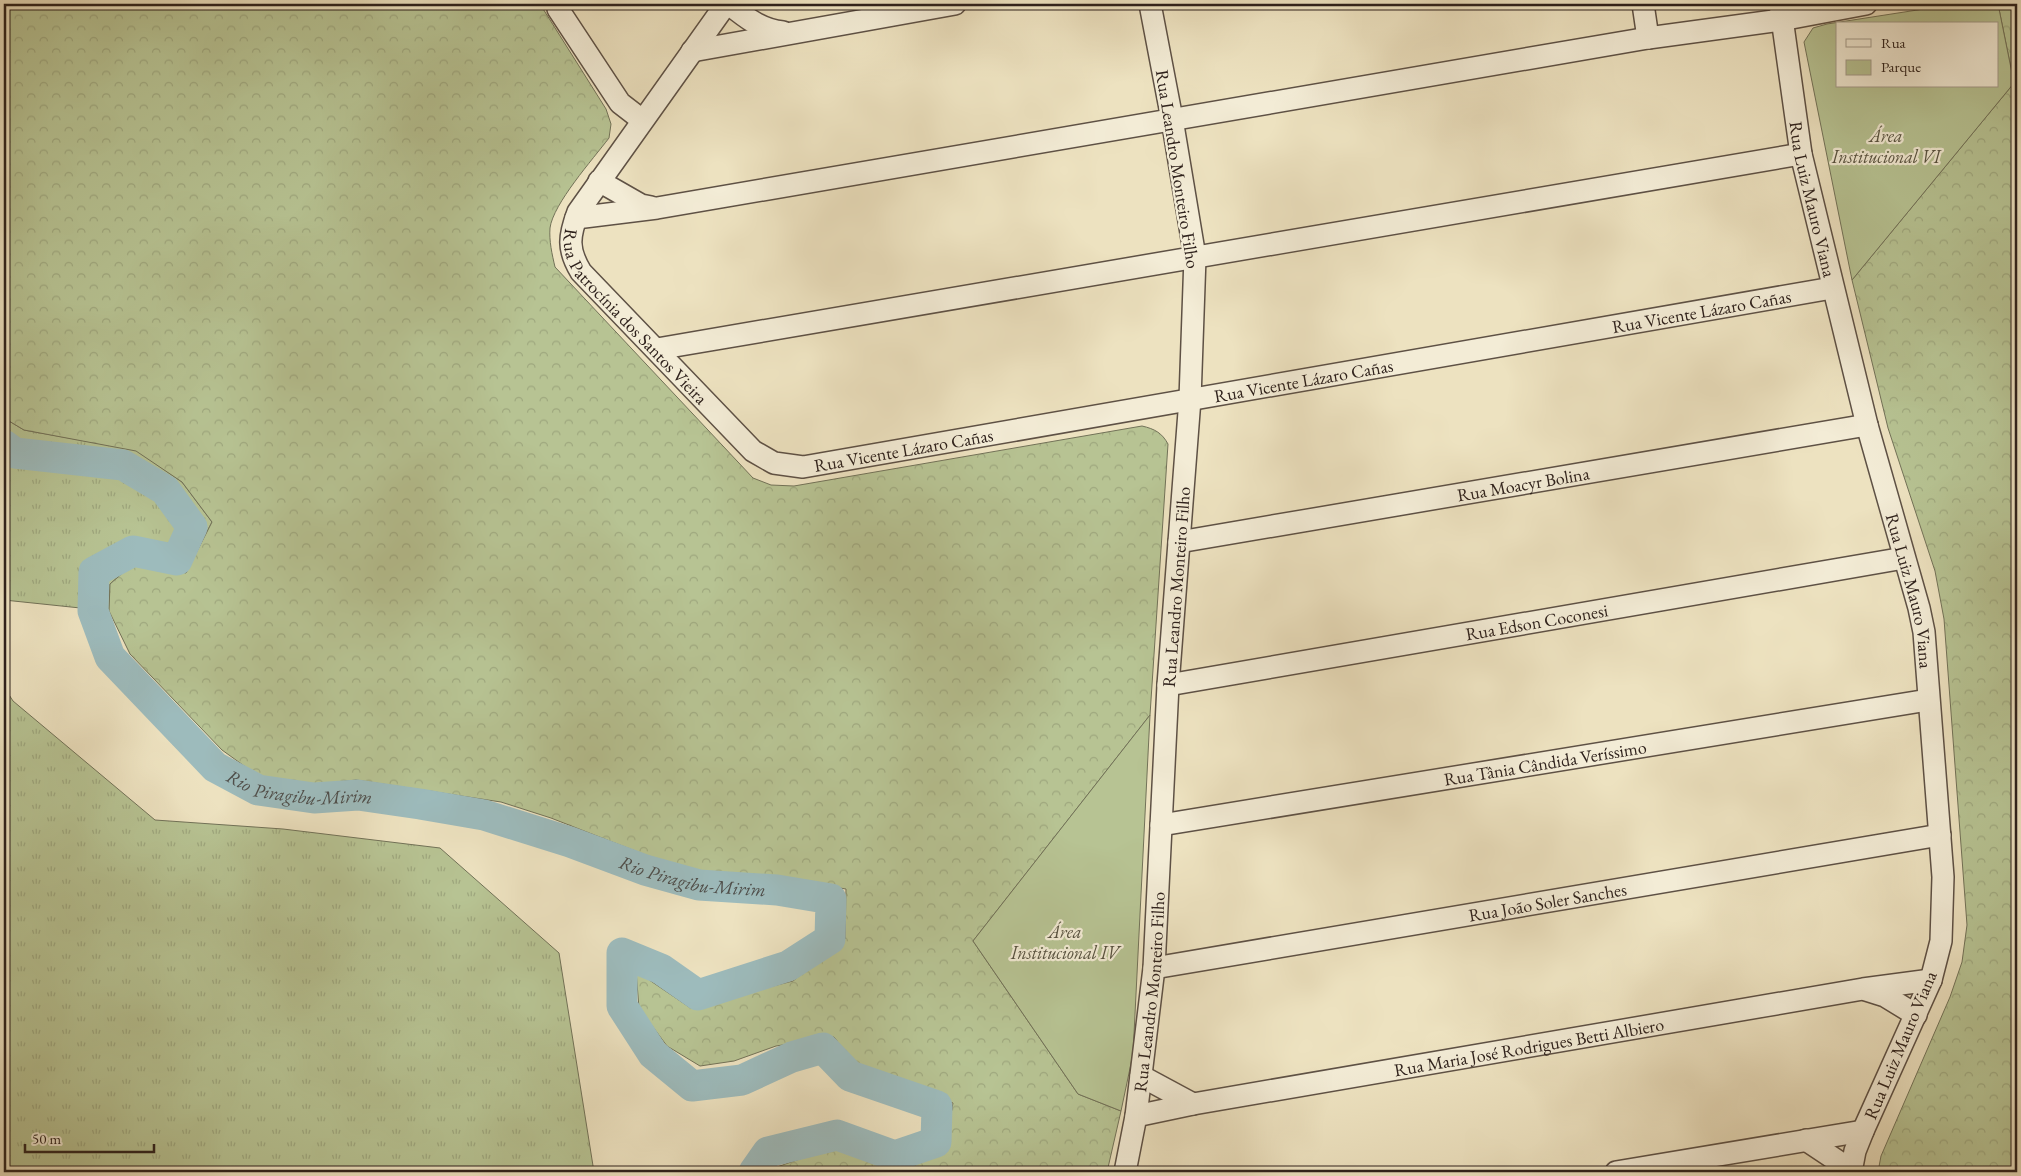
<svg xmlns="http://www.w3.org/2000/svg" width="2021" height="1176" font-family="'EB Garamond',serif">
<style>
.grass{fill:url(#grass-tufts);stroke:#727258}
.forest{fill:url(#forest-crowns);stroke:#727258}
.park{fill:#b7c393;stroke:#727258;fill-rule:evenodd}
.lines{fill:none;stroke-linecap:round;stroke-linejoin:round}
.river{stroke:#9dbbbc;stroke-width:31}
.minor-casing{stroke:#5e5145;stroke-width:24}
.minor{stroke:#f3ecd6;stroke-width:21}
.labels{text-anchor:middle;dominant-baseline:central;stroke-width:4.5;stroke-linejoin:round;paint-order:stroke}
.park-label{font-size:18px;font-style:italic;fill:#575240;stroke:#f3ecd6}
.street-label{font-size:18px;fill:#2e211c;stroke:#f3ecd6}
.water-label{font-size:19px;font-style:italic;fill:#4f4f4c;stroke:#f3ecd6}
</style>
<defs>
<pattern id="grass-tufts" width="24" height="20" patternUnits="userSpaceOnUse" patternTransform="scale(1.25)"><rect width="24" height="20" fill="#b7c393"/><path d="M3 7l-1-3M5 7V3M7 7l1-3M15 17l-1-3M17 17v-4M19 17l1-3" fill="none" stroke="#9ea77e"/></pattern>
<pattern id="forest-crowns" width="20" height="18" patternUnits="userSpaceOnUse" patternTransform="scale(1.25)"><rect width="20" height="18" fill="#b7c393"/><path d="M2 6a3 3 0 1 1 6 0M12 15a3 3 0 1 1 6 0" fill="none" stroke="#9ea77e"/></pattern>
</defs>
<rect width="100%" height="100%" fill="#ede2c0"/>
<filter id="stains"><feTurbulence type="fractalNoise" baseFrequency=".004" numOctaves="4"/><feColorMatrix values="0 0 0 0 .2 0 0 0 0 .09 0 0 0 0 .02 0 0 0 .5 -.17"/></filter>
<radialGradient id="worn" r=".72"><stop offset=".6" stop-color="#630" stop-opacity="0"/><stop offset="1" stop-color="#630" stop-opacity=".3"/></radialGradient>
<g class="grass">
<path d="M4,418L24,430L136,450L182,482L212,522L186,573L134,563L110,584L109,611L4,600Z"/>
<path d="M4,687L13,701L155,820L283,829L440,848L559,953L594,1172H4Z"/>
</g>
<g class="forest">
<path d="M4,4H540L606,109L611,124L609,138C593,159 553,204 550,228C549,241 552,254 555,267L753,478L771,485L794,486L1142,426C1155,429 1162,433 1168,444L1150,715L973,941L1078,1094L1121,1111L1107,1172H771L774,1168L834,1147L898,1167L944,1153L953,1103L856,1065L834,1037L776,1046L734,1061L700,1066L667,1046L639,1008L636,971L689,1007L793,981L845,939L846,889L752,874L703,873L648,856L551,818L501,802L356,780L306,786L261,778L222,750L130,654L109,611L110,584L134,563L186,573L212,522L182,482L136,451L24,430L4,418V177L7,164L4,158Z"/>
<path d="M1998,4H2017V1172H1878L1881,1156L1950,997L1962,962L1967,925L1944,619L1935,571L1888,428L1852,280L2014,83Z"/>
</g>
<g class="park">
<path d="M1956,4H1998L2014,83L1852,280L1804,42L1813,28L1827,24ZM1837,24H1997V86H1837Z"/>
<path d="M1150,715L1133,1054L1121,1111L1078,1094L973,941Z"/>
</g>
<g class="lines">
<path class="river" id="s1" d="M4,445L15,453L123,465L165,490L192,527L177,560L133,551L94,572L93,611L110,657L215,767L258,790L314,798L358,795L420,804L484,815L570,842L645,870L699,885L777,890L831,899L830,939L788,966L698,995L661,969L622,953V1006L653,1054L692,1086L742,1080L792,1057L823,1048L850,1076L937,1106L936,1142L895,1156L837,1135L768,1152L754,1172"/>
<defs>
<g id="minor">
<path d="M558,4V9L620,103L642,120"/>
<path id="s2" d="M726,4L578,212C569,236 567,249 581,272L753,451L774,463L803,467L1832,288"/>
<path d="M729,4C745,17 761,30 783,32"/>
<path d="M1643,4L1648,38"/>
<path id="s3" d="M1780,4L1801,154L1867,425L1919,608L1924,632L1943,877L1941,941L1931,980L1863,1131L1855,1151L1851,1172"/>
<path d="M692,51L955,4"/>
<path d="M599,181L641,205L651,207"/>
<path d="M576,218L657,208L1648,38L1781,20L1866,4"/>
<path d="M657,349L1801,154"/>
<path id="s4" d="M1179,542L1867,425"/>
<path id="s5" d="M1168,685L1904,558"/>
<path id="s6" d="M1161,825L1928,700"/>
<path id="s7" d="M1154,968L1940,835"/>
<path d="M1866,990L1885,996L1916,1015"/>
<path d="M1141,1076L1193,1104"/>
<path id="s8" d="M1136,1116L1193,1104L1863,989L1931,980"/>
<path d="M1806,1140L1851,1170"/>
<path id="s9" d="M1125,1172L1136,1116L1154,968L1168,685L1190,399L1195,257L1172,119L1150,4"/>
<path d="M1616,1172L1863,1131"/>
</g>
</defs>
<use href="#minor" class="minor-casing"/>
<use href="#minor" class="minor"/>
</g>
<g class="labels">
<g class="park-label">
<text x="1886" y="135">Área<tspan x="1886" dy="21">Institucional VI</tspan></text>
<text x="1065" y="931">Área<tspan x="1065" dy="21">Institucional IV</tspan></text>
</g>
<g class="street-label">
<text transform="translate(1178 169) rotate(81)">Rua Leandro Monteiro Filho</text>
<text stroke="none"><textPath href="#s3" startOffset="198">Rua Luiz Mauro Viana</textPath></text>
<text stroke="none"><textPath href="#s2" startOffset="1532">Rua Vicente Lázaro Cañas</textPath></text>
<text stroke="none"><textPath href="#s2" startOffset="385">Rua Patrocínia dos Santos Vieira</textPath></text>
<text stroke="none"><textPath href="#s2" startOffset="1128">Rua Vicente Lázaro Cañas</textPath></text>
<text stroke="none"><textPath href="#s2" startOffset="722">Rua Vicente Lázaro Cañas</textPath></text>
<text stroke="none"><textPath href="#s4" startOffset="349">Rua Moacyr Bolina</textPath></text>
<text stroke="none"><textPath href="#s9" startOffset="588">Rua Leandro Monteiro Filho</textPath></text>
<text stroke="none"><textPath href="#s3" startOffset="602">Rua Luiz Mauro Viana</textPath></text>
<text stroke="none"><textPath href="#s5" startOffset="374">Rua Edson Coconesi</textPath></text>
<text stroke="none"><textPath href="#s6" startOffset="389">Rua Tânia Cândida Veríssimo</textPath></text>
<text stroke="none"><textPath href="#s7" startOffset="399">Rua João Soler Sanches</textPath></text>
<text stroke="none"><textPath href="#s9" startOffset="182">Rua Leandro Monteiro Filho</textPath></text>
<text transform="translate(1900 1045) rotate(-67)">Rua Luiz Mauro Viana</text>
<text stroke="none"><textPath href="#s8" startOffset="399">Rua Maria José Rodrigues Betti Albiero</textPath></text>
</g>
<g class="water-label">
<text stroke="none"><textPath href="#s1" startOffset="672">Rio Piragibu-Mirim</textPath></text>
<text stroke="none"><textPath href="#s1" startOffset="1078">Rio Piragibu-Mirim</textPath></text>
</g>
</g>
<rect width="2021" height="1176" fill="none" stroke="#ede2c0" stroke-width="20"/>
<rect x="5" y="5" width="2011" height="1166" fill="none" stroke="#2e211c" stroke-width="2.5"/>
<rect x="10" y="10" width="2001" height="1156" fill="none" stroke="#2e211c"/>
<rect x="1836" y="22" width="162" height="65" fill="#f3ecd6" stroke="#a49b8c"/>
<rect x="1846" y="39" width="25" height="8" fill="#f3ecd6" stroke="#a49b8c"/>
<text x="1881" y="48" font-size="15" fill="#2e211c">Rua</text>
<rect x="1846" y="60" width="25" height="15" fill="#b7c393" stroke="#a49b8c"/>
<text x="1881" y="72" font-size="15" fill="#2e211c">Parque</text>
<path d="M25 1144v8h129v-8" fill="none" stroke="#2e211c" stroke-width="2.5"/>
<text x="32" y="1144" font-size="15" fill="#2e211c" stroke="#f3ecd6" stroke-width="4" paint-order="stroke">50 m</text>
<rect width="100%" height="100%" filter="url(#stains)"/>
<rect width="100%" height="100%" fill="url(#worn)"/>
</svg>
